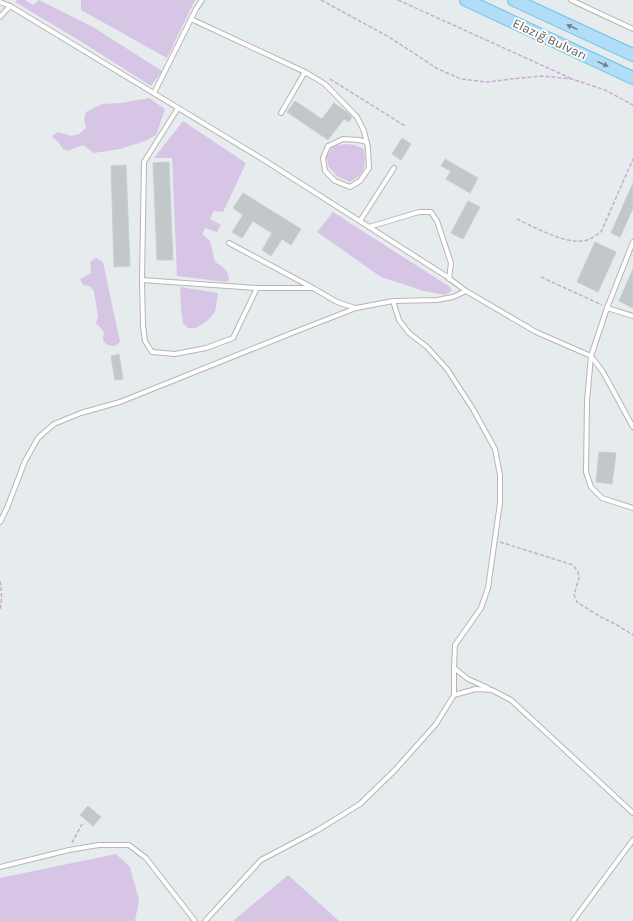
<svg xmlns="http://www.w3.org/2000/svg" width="633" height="921" font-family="Karla,sans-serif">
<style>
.green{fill:#d6c5e4}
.building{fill:#c2c8ca;stroke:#c5cfd3}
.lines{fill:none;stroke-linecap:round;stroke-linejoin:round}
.service-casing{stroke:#b9b4b3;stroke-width:6}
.primary-casing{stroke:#69c4e5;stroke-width:14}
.path{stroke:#cca9d4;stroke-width:1.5;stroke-dasharray:4 2;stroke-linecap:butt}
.service{stroke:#fff;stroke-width:4}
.primary{stroke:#b2ddf8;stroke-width:12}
.oneway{fill:#7c848c}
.labels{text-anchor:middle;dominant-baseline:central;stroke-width:3.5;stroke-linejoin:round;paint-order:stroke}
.street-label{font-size:13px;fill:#655e5e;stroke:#fff}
</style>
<rect width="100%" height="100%" fill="#e6ecee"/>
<g class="green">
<path d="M17,0H25L33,5L39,0L93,27L162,71L151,86L82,42L15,2Z"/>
<path d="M81,0H195L167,58L81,10Z"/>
<path d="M149,98L165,109L156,135L145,141L120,149L94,153L83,145L67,151L62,148L59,143L52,136L58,132L71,136L79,134L86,128L84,119L86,112L102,104L121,103Z"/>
<path d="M183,121L246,163L223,212L214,211L210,219L221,225L217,232L205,228L202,234L210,241L215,262C223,267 229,270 229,280L226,282L177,276L172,158H154Z"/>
<path d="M346,144L355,145L364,149C366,166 366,173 350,182L337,176L329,167L326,156L333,146Z"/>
<path d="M333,212L450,287L452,291L445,295L424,291L381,277L317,232Z"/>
<path d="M96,258L103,262L120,342L115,346L107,345L103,340L104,332L96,323L98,316L94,291L91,287L83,285L80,279L91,273L90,262Z"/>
<path d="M180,287L218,293L215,312L206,322L196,328H188L183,323L181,307Z"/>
<path d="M116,854L130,867L139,900L135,921H0V878Z"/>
<path d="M288,875L339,921H233Z"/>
</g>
<g class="building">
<path d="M295,101L322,119L334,103L348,113L352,117L349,122L344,119L328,140L287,112Z"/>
<path d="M402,138L411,144L401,160L392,154Z"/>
<path d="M445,159L478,178L470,193L446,179L451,171L441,166Z"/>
<path d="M169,162L173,260H157L153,163Z"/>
<path d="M126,165L130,266L114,267L111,166Z"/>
<path d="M633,183V208L620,237L611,233Z"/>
<path d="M243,193L301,229L291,245L282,239L271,256L262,250L272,233L262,227L253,221L242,238L232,232L243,215L233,208Z"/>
<path d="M468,201L480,207L463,239L451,233Z"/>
<path d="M595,242L616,252L598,292L577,282Z"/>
<path d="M633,269V308L619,301Z"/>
<path d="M119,354L123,379L115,380L111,356Z"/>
<path d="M599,452L616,453L612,484L596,482Z"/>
<path d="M88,806L101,817L93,826L80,815Z"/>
</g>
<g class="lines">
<defs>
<g id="service">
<path d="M571,0L633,29"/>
<path d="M0,2L10,6L264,160L446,276L466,291L536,332L591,356L603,372L633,427"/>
<path d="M0,17L10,6"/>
<path d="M191,19L305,72L325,84L357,117L364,131L368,148L369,168L360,181L350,187L335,181L325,171L323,158L328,146L343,139L359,140L367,142"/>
<path d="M154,93L196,9L202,0"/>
<path d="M178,108L144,162L142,280L143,326L145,341L152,352L175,354L206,348L233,338L257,288"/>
<path d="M281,113L305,72"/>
<path d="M360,221L394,168"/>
<path d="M369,227L419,212H431L437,221L451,263L449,279"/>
<path d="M633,242L607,308L591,356L587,401L586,472L591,487L602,498L633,508"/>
<path d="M229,243L313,288L337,302L355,308"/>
<path d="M142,280L257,288H313"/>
<path d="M607,308L633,316"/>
<path d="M0,522L7,508L25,461L38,438L54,424L81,413L120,402L297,331L356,308L393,301L437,300L453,297L466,291"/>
<path d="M454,668L468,679L488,688"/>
<path d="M454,695L476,689L492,690L511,700L633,813"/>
<path d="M0,867L69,850L99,845H129L146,858L195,921"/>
<path d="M205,921L261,860L318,830L360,804L395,770L436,724L454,695V668L455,645L481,608L488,588L500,503V475L495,449L473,409L447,369L427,347L409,333L399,320L393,301"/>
<path d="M573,921L633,840"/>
</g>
<g id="primary">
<path d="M466,0L633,78"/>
<path d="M514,0L633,55"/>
</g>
</defs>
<use href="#service" class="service-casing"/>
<use href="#primary" class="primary-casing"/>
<g class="path">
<path d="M321,0L389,37L438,69L461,79L487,82L511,79L542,76L572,79L605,90L633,105"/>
<path d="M398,0L570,78"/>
<path d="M330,79L405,126"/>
<path d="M517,219C534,227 563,243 581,241C589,241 595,236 601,232L633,159"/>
<path d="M541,277L602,305"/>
<path d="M500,542L573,565L578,572L579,578L574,595L577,602L599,616L617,625L633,635"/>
<path d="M0,581C2,591 2,600 0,610"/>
<path d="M72,843L82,824"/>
</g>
<use href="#service" class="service"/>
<use href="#primary" class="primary"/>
</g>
<defs><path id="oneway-solid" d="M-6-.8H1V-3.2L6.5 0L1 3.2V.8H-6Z"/></defs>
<g class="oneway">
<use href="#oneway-solid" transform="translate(572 27) rotate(-155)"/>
<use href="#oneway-solid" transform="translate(603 64) rotate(25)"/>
</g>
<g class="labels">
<g class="street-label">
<text transform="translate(550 39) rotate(25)">Elazığ Bulvarı</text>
</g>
</g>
</svg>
